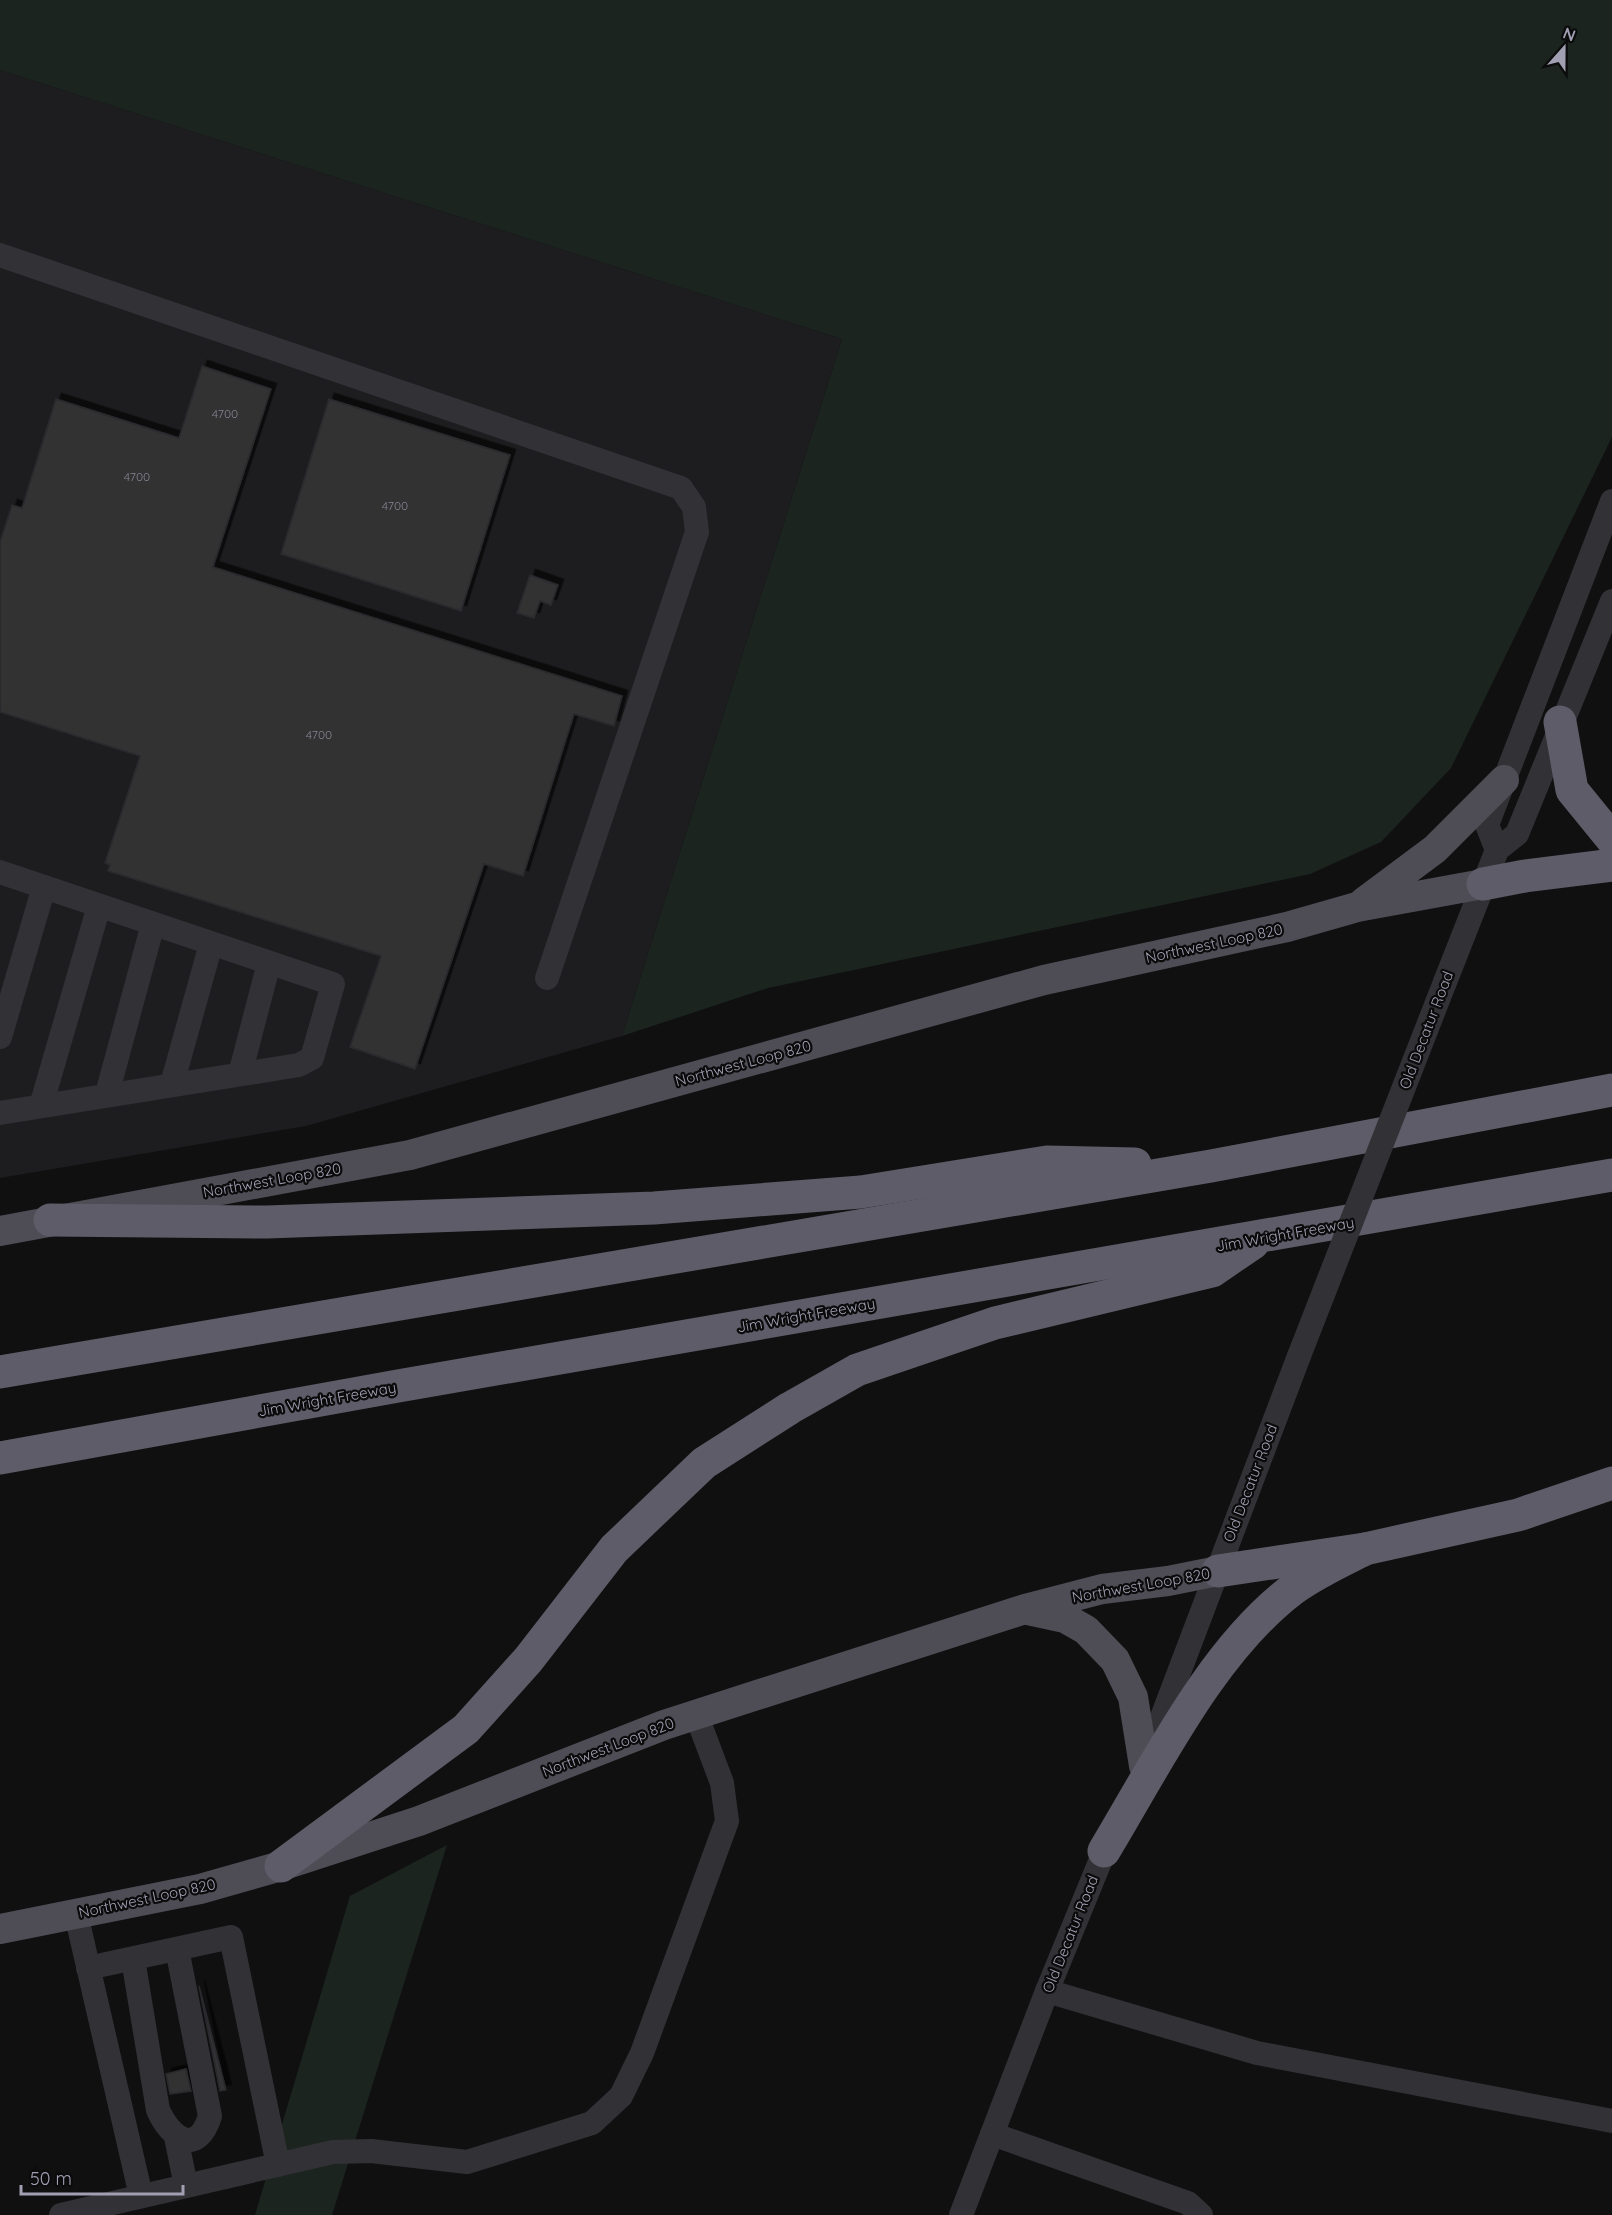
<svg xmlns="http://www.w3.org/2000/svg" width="1612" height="2215" font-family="Quicksand,sans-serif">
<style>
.built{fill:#1d1c1e}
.green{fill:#1c2420}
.building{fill:#303033;stroke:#2b2a2d;stroke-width:1.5;filter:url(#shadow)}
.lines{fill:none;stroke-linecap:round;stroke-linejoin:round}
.minor{stroke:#323136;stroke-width:24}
.major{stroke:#4e4d55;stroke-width:30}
.highway{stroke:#5e5c68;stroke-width:33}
.minor-bridge{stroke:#323136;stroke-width:24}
.labels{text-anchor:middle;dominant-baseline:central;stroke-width:4.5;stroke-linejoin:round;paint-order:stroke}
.number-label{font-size:12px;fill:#858493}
.street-label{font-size:15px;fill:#a1a0b3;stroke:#0b0b0c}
</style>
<defs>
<filter id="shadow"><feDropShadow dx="5.5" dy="-5.5" stdDeviation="0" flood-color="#0009"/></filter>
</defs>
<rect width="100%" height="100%" fill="#101011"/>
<path class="built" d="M0,70L842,339L622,1036L306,1126L0,1178Z"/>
<g class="green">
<path d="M0,0H1612V437L1451,768L1381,842L1310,874L768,988L622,1036L842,339L0,70Z"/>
<path d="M447,1845L332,2215H255L350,1896Z"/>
</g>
<g class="building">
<path d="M202,366L271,389L213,567L622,696L614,726L574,714L523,876L484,864L415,1069L350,1047L381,956L108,871L110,865L105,863L140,756L0,712V542L12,505L22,508L56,399L179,438Z"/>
<path d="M329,399L510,455L461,611L281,554Z"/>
<path d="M530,575L558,585L551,605L540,601L534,618L517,613Z"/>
<path d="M199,1986L226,2090L220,2091Z"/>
<path d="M186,2069L191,2091L170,2094L166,2074Z"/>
</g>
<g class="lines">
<g class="minor">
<path d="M0,255L681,488L694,507L697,532L547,978"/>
<path d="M1497,850L1487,825L1612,501"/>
<path d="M0,872L333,984L312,1058L299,1065L0,1113"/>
<path d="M1445,982L1497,850L1517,834L1612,601"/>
<path d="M0,1037L44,887"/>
<path d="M240,1074L269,963"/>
<path d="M172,1084L211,944"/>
<path d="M107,1094L153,924"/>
<path d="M41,1106L99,906"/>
<path d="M1148,1754L1299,1356"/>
<path d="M76,1914L141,2196"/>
<path d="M133,1959L158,2110C171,2139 197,2157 210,2116L177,1949"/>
<path d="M88,1968L231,1937L278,2165"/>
<path d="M1047,1991L1257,2053L1612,2121"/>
<path d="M992,2134L1188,2203L1201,2215"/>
<path d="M176,2137L186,2186"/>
<path d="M61,2215L333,2152L371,2151L467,2162L592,2123L621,2096L642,2053L727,1821L722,1783L696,1714"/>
<path d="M961,2215L1047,1991L1111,1835"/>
</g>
<g class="major">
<path d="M1364,902L1435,849L1504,780"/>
<path d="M0,1231L410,1155L1044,980L1287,927L1357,907L1483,884"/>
<path d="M1028,1610L1065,1618L1086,1630L1115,1660L1133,1697L1144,1766"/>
<path d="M0,1929L200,1889L281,1866L419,1821L664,1725L1025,1609L1102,1589L1168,1581L1218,1571"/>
</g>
<g class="highway">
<path d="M1560,722L1572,790L1612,839"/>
<path d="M1483,884L1525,876L1612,865"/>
<path d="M50,1220L267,1222L654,1208L861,1192L1047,1162L1135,1164"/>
<path d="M0,1372L1211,1166L1612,1090"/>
<path d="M0,1458L398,1386L1612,1175"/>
<path d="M1218,1571L1365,1549L1518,1515L1612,1483"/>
<path d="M1104,1851C1156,1765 1212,1650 1293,1589C1315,1573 1341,1561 1365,1549"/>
<path d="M281,1866L466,1729L528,1660L614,1549L704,1463L790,1408L857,1370L995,1323L1212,1271L1253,1243"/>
</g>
<path class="minor-bridge" d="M1299,1356L1445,982"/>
</g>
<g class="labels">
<g class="number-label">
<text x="225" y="413">4700</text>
<text x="137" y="476">4700</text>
<text x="395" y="505">4700</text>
<text x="319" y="734">4700</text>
</g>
<g class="street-label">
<text transform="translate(1214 943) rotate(-12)">Northwest Loop 820</text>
<text transform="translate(1426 1030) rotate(-69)">Old Decatur Road</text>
<text transform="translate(743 1063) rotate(-15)">Northwest Loop 820</text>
<text transform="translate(272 1180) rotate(-10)">Northwest Loop 820</text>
<text transform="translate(1285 1234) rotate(-10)">Jim Wright Freeway</text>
<text transform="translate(806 1315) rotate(-10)">Jim Wright Freeway</text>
<text transform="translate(327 1399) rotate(-10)">Jim Wright Freeway</text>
<text transform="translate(1250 1483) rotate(-69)">Old Decatur Road</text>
<text transform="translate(1141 1585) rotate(-10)">Northwest Loop 820</text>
<text transform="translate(608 1747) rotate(-21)">Northwest Loop 820</text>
<text transform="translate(147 1898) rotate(-12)">Northwest Loop 820</text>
<text transform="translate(1070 1934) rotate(-68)">Old Decatur Road</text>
</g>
</g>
<g transform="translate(1564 48) rotate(21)" stroke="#0b0b0c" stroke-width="4.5" paint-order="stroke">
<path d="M0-4.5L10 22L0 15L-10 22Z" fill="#a1a0b3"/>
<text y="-9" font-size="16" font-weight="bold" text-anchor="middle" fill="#a1a0b3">N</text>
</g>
<path d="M21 2185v9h162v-9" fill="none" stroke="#a1a0b3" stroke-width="3"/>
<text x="30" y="2185" font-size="18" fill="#a1a0b3" stroke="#0b0b0c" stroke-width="4.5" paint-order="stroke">50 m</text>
</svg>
